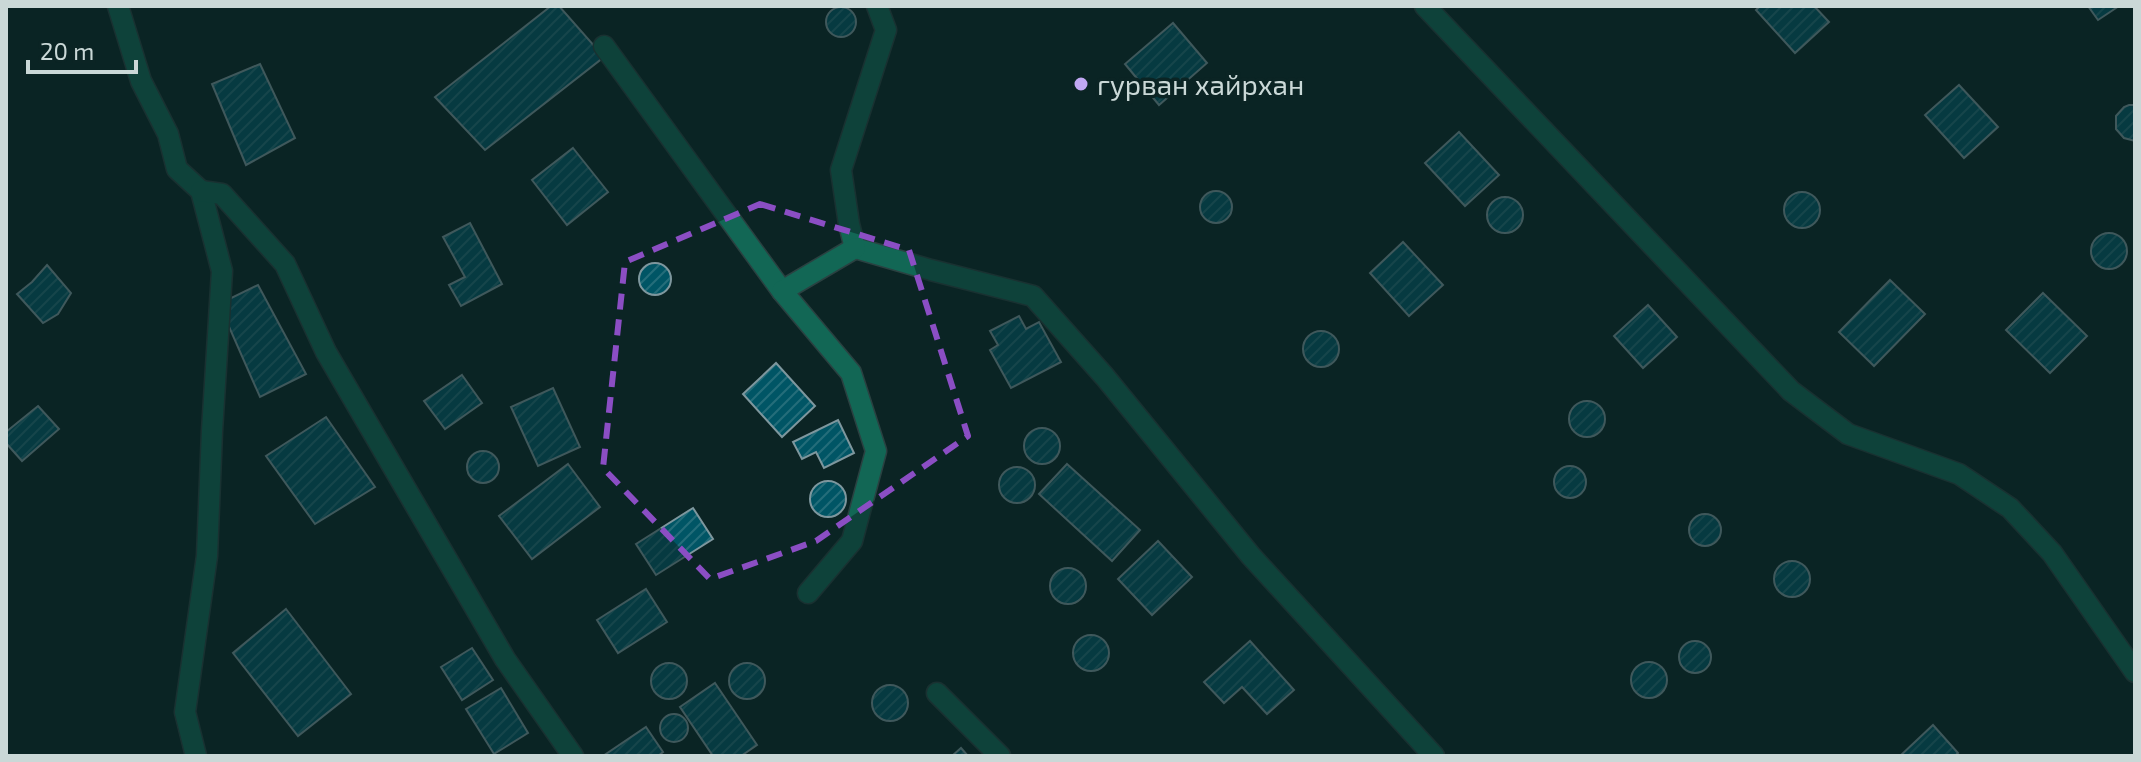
<svg xmlns="http://www.w3.org/2000/svg" width="2141" height="762" font-family="'Exo 2',sans-serif">
<style>
.building{fill:url(#building-hatch);stroke:#7e979e;stroke-width:2}
.lines{fill:none;stroke-linecap:round;stroke-linejoin:round}
.street-casing{stroke:#2a4141;stroke-width:23}
.street{stroke:#126755;stroke-width:20}
.marked{fill:none;stroke:#8b4ec4;stroke-width:6;stroke-dasharray:16 10;stroke-linejoin:round}
.poi-dot{fill:#c1a8f3;stroke:#0b2424;stroke-width:3}
.labels{text-anchor:middle;dominant-baseline:central;stroke-width:7;stroke-linejoin:round;paint-order:stroke}
.poi-label{font-size:28px;fill:#cad8d7;stroke:#0b2424;text-anchor:start}
</style>
<defs>
<pattern id="building-hatch" width="6" height="6" patternUnits="userSpaceOnUse" patternTransform="scale(2)"><rect width="6" height="6" fill="#005565"/><path d="M-1 1l2-2M0 6l6-6M5 7l2-2" fill="none" stroke="#246d7a"/></pattern>
</defs>
<rect width="100%" height="100%" fill="#0b2424"/>
<g class="building">
<path d="M551,6H559L604,57L485,150L435,97Z"/>
<path d="M1760,6H1814L1829,22L1795,53L1756,10Z"/>
<path d="M2088,6H2119L2098,20Z"/>
<circle cx="841" cy="22" r="15"/>
<path d="M1173,23L1207,63L1159,105L1125,64Z"/>
<path d="M260,64L295,138L246,165L212,84Z"/>
<path d="M1959,85L1998,127L1964,158L1925,115Z"/>
<path d="M2129,105H2135V141L2124,138L2116,129V116L2124,107Z"/>
<path d="M1459,132L1499,175L1465,206L1425,163Z"/>
<path d="M573,148L608,192L567,225L532,180Z"/>
<circle cx="1216" cy="207" r="16"/>
<circle cx="1802" cy="210" r="18"/>
<circle cx="1505" cy="215" r="18"/>
<path d="M470,223L502,284L461,306L449,285L465,277L443,237Z"/>
<circle cx="2109" cy="251" r="18"/>
<path d="M1403,242L1443,285L1409,316L1370,273Z"/>
<circle cx="655" cy="279" r="16"/>
<path d="M47,265L71,293L58,314L43,323L17,294L32,282Z"/>
<path d="M1890,280L1925,314L1874,366L1839,332Z"/>
<path d="M258,285L306,374L260,397L219,304Z"/>
<path d="M2043,293L2087,336L2050,373L2006,330Z"/>
<path d="M1648,305L1677,337L1643,368L1614,336Z"/>
<path d="M1019,316L1026,329L1039,322L1061,362L1011,388L990,350L998,345L990,331Z"/>
<circle cx="1321" cy="349" r="18"/>
<path d="M776,363L815,406L782,437L743,394Z"/>
<path d="M462,375L482,403L445,429L424,401Z"/>
<path d="M553,388L580,447L538,466L511,407Z"/>
<circle cx="1587" cy="419" r="18"/>
<path d="M38,406L59,429L22,461L6,443V432Z"/>
<path d="M326,417L375,487L315,524L266,456Z"/>
<path d="M838,420L854,453L824,468L816,452L802,459L793,442Z"/>
<circle cx="1042" cy="446" r="18"/>
<circle cx="483" cy="467" r="16"/>
<path d="M568,464L600,507L532,559L499,516Z"/>
<path d="M1067,464L1140,530L1112,561L1039,494Z"/>
<circle cx="1570" cy="482" r="16"/>
<circle cx="1017" cy="485" r="18"/>
<circle cx="828" cy="499" r="18"/>
<path d="M693,508L713,539L656,575L636,544Z"/>
<circle cx="1705" cy="530" r="16"/>
<path d="M1158,541L1192,577L1152,615L1118,579Z"/>
<circle cx="1792" cy="579" r="18"/>
<circle cx="1068" cy="586" r="18"/>
<path d="M646,589L667,622L618,653L597,620Z"/>
<path d="M286,609L351,694L298,736L233,653Z"/>
<circle cx="1091" cy="653" r="18"/>
<circle cx="1695" cy="657" r="16"/>
<path d="M1250,641L1294,690L1267,714L1242,687L1224,703L1204,682Z"/>
<path d="M472,648L493,680L462,700L441,667Z"/>
<circle cx="1649" cy="680" r="18"/>
<circle cx="669" cy="681" r="18"/>
<circle cx="747" cy="681" r="18"/>
<path d="M715,683L757,745L741,756H713L680,707Z"/>
<circle cx="890" cy="703" r="18"/>
<path d="M501,688L528,733L494,754L466,709Z"/>
<circle cx="674" cy="728" r="14"/>
<path d="M1933,725L1958,753L1955,756H1900Z"/>
<path d="M646,727L663,752L658,756H603Z"/>
<path d="M961,748L968,756H952Z"/>
</g>
<g class="lines">
<defs>
<g id="street">
<path d="M118,6L141,81L168,134L177,169L201,191L222,271L212,431L207,556L185,712L196,756"/>
<path d="M877,6L886,30L841,170L849,224L855,248L931,270L1033,296L1105,377L1251,556L1434,756"/>
<path d="M1425,6L1791,391L1848,434L1959,474L2010,508L2052,553L2135,672"/>
<path d="M604,46L782,291"/>
<path d="M201,191L222,194L285,264L326,352L505,659L573,756"/>
<path d="M808,593L852,541L876,451L851,373L782,291L855,248"/>
<path d="M937,693L1000,756"/>
</g>
</defs>
<use href="#street" class="street-casing"/>
<use href="#street" class="street"/>
</g>
<path d="M0 0H2141V762H0ZM760,204L909,250L968,436L816,541L710,579L603,468L625,262Z" fill="#0b2424" fill-opacity=".55" fill-rule="evenodd"/>
<path class="marked" d="M760,204L909,250L968,436L816,541L710,579L603,468L625,262Z"/>
<circle class="poi-dot" cx="1081" cy="84" r="8"/>
<g class="labels">
<g class="poi-label">
<text x="1097" y="84">гурван хайрхан</text>
</g>
</g>
<rect width="2141" height="762" fill="none" stroke="#cad8d7" stroke-width="16"/>
<path d="M28 60v12h108v-12" fill="none" stroke="#cad8d7" stroke-width="4"/>
<text x="40" y="60" font-size="24" fill="#cad8d7" stroke="#0b2424" stroke-width="6" paint-order="stroke">20 m</text>
</svg>
